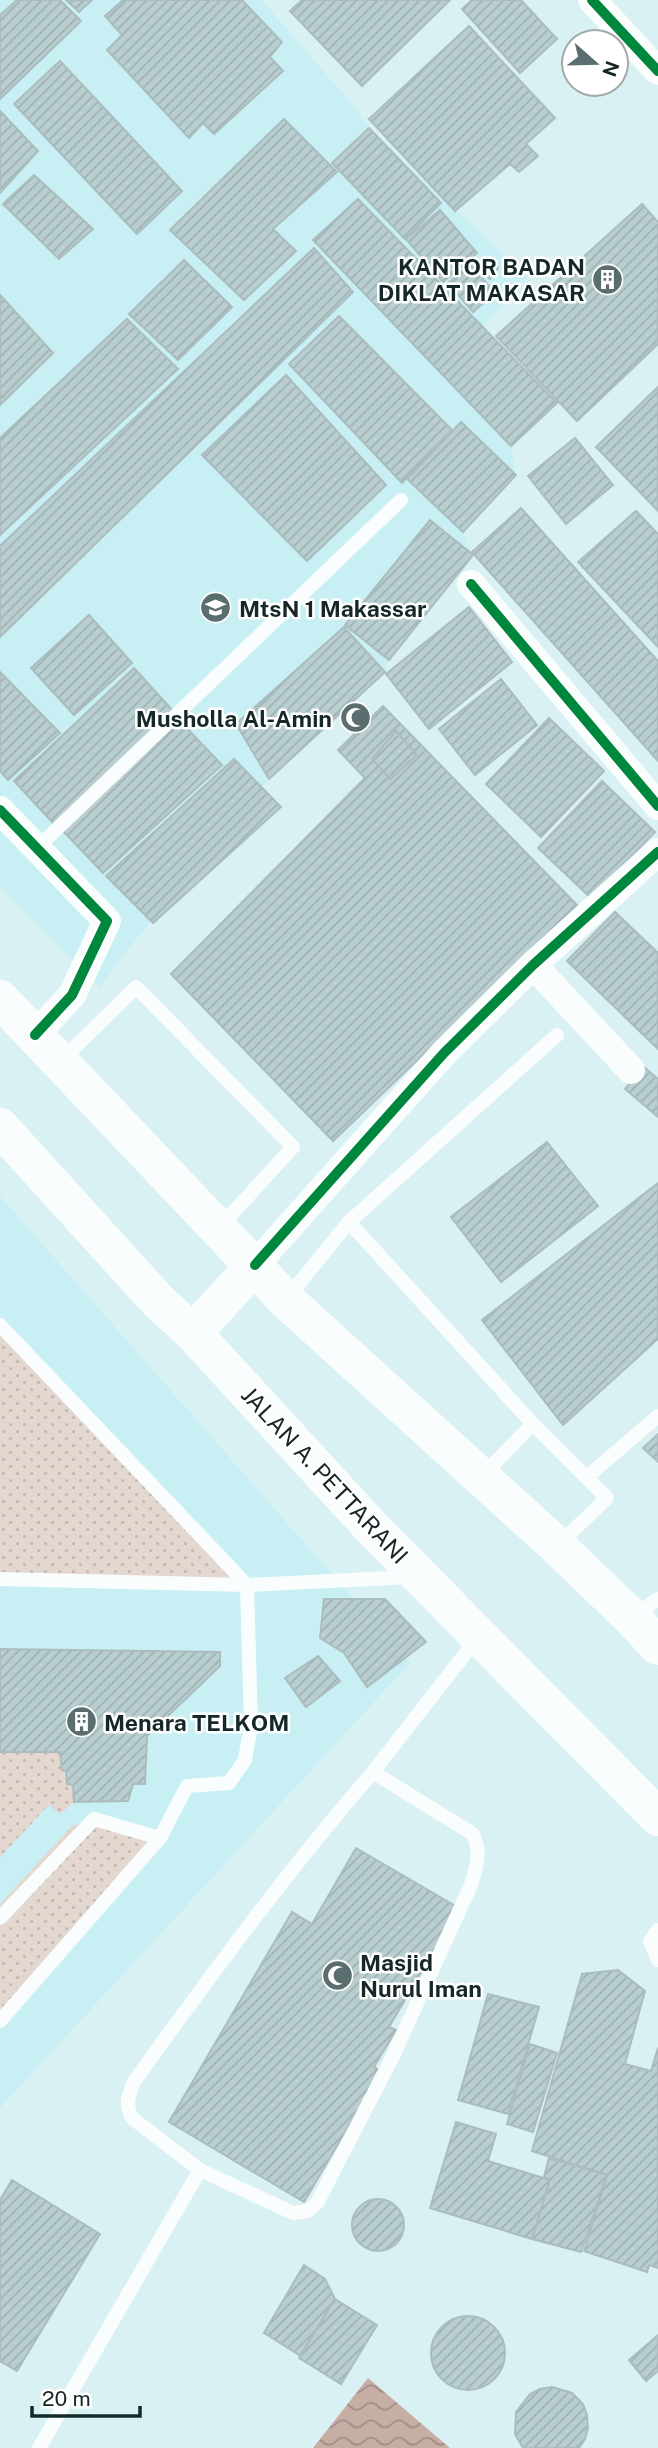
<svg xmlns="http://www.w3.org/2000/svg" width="658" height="2448" font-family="'Public Sans',sans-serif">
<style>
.built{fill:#c8f0f4}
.grass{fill:url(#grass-dots)}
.water{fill:url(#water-waves)}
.building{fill:url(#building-hatch);stroke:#aabcbe;stroke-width:2}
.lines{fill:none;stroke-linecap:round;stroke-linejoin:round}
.lane{stroke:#f9fdfd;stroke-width:14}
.street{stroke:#f9fdfd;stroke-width:28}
.highway{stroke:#f9fdfd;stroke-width:38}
.cycleway-casing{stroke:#fff;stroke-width:15}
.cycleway{stroke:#00873e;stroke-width:10}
.labels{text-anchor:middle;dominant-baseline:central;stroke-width:5;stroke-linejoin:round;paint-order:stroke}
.poi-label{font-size:23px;font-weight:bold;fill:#162728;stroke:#fff;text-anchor:start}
.street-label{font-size:23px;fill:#162728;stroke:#fff}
</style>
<defs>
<pattern id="grass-dots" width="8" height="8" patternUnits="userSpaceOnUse" patternTransform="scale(1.75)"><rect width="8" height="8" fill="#e3d7d0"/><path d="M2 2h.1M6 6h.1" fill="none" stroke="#c2b9b3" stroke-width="1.8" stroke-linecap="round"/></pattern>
<pattern id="water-waves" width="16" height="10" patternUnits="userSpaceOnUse" patternTransform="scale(1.75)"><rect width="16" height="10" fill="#c6aea5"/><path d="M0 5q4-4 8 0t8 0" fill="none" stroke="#a08e86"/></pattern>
<pattern id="building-hatch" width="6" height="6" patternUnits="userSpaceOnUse" patternTransform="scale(1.75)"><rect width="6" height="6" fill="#b9ced0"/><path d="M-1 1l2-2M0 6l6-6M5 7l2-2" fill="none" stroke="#9eb1b3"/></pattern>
</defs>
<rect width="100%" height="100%" fill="#daf1f4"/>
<g class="built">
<path d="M0,0H262L353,105L369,128L527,277L483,326L557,403L511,446L516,475L463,532L473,555L389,660L385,672L269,779L215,840L115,966L101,988L0,887Z"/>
<path d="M0,1196L410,1663L0,2108Z"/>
</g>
<g class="grass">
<path d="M0,1325L247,1585L0,1579Z"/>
<path d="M0,1752H60L67,1784L73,1785L74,1802L60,1814L49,1805L0,1857Z"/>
<path d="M94,1819L160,1838L0,2021V1904L72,1826Z"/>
</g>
<path class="water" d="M368,2378L450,2448H313Z"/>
<g class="building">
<path d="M17,0H60L81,21L0,99V15Z"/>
<path d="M66,0H92L79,12Z"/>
<path d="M123,0H242L282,42L270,57L283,71L214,134L203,123L189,138L107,50L122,35L105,16Z"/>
<path d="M302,0H450L362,86L290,11Z"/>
<path d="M472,0H521L557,39L520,73L462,9Z"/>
<path d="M469,26L555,118L526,144L538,156L519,172L510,164L455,211L369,119Z"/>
<path d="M60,61L182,191L137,234L14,104Z"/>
<path d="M0,111L38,151L0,193Z"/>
<path d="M284,119L337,172L273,229L296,251L244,300L170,230Z"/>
<path d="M369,128L441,203L405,239L332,163Z"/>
<path d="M34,175L93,229L59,259L3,204Z"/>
<path d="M358,199L557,403L511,446L313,240Z"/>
<path d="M642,204L658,222V344L577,421L496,336Z"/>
<path d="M440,210L477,253L443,282L406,239Z"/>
<path d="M314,248L353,292L0,637V546Z"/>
<path d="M184,260L232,307L178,360L129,314Z"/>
<path d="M489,260L498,268L490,279L481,271Z"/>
<path d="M470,264L495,293L473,312L448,283Z"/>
<path d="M0,295L53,353L0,405Z"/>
<path d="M339,316L452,430L402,483L289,364Z"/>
<path d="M127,319L178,369L0,535V438Z"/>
<path d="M286,375L386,485L307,561L202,455Z"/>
<path d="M658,387V511L596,447Z"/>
<path d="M461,422L516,475L463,532L407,479Z"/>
<path d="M575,438L613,485L566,524L528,476Z"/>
<path d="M521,508L658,661V761L472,552Z"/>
<path d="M636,511L658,534V647L578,562Z"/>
<path d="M430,520L473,555L389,660L345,625Z"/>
<path d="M469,607L512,662L429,729L386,674Z"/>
<path d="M89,615L132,663L74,715L31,668Z"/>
<path d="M344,627L385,672L269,779L236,724Z"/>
<path d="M134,668L174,712L54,824L14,781Z"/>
<path d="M0,672L60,733L8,780L0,771Z"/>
<path d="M501,679L537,725L475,775L439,729Z"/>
<path d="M383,706L578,906L333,1141L171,974L365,778L338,750Z"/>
<path d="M549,718L604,771L541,837L486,784Z"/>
<path d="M180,721L222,765L103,873L62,830Z"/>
<path d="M396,731L417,755L390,779L372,759Z"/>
<path d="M234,759L281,807L153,923L106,876Z"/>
<path d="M602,781L655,832L591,898L538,848Z"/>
<path d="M615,912L658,953V1049L567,961Z"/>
<path d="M644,1067L658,1079V1117L625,1089Z"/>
<path d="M547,1142L598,1206L501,1282L451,1217Z"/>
<path d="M658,1183V1339L563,1425L482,1320Z"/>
<path d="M658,1434V1462L643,1448Z"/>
<path d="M324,1599H385L426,1642L367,1687L344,1653L320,1638Z"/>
<path d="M0,1649L220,1652V1666L147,1736L145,1784H133L128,1801L74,1802L73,1785L67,1784L66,1771L62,1770L60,1752H0Z"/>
<path d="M318,1656L340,1681L306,1707L285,1678Z"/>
<path d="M356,1848L459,1908L389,2027L396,2030L374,2067L381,2071L304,2202L169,2122L292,1912L312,1924Z"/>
<path d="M618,1970L645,1991L625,2064L651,2071L658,2048V2268L649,2265L647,2272L584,2251L607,2175L532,2151L582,1974Z"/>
<path d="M488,1994L539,2007L508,2114L458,2100Z"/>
<path d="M530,2044L557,2053L533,2132L507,2124Z"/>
<path d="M456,2122L496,2134L488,2161L550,2180L532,2239L430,2208Z"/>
<path d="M549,2158L607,2175L581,2252L532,2239L550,2180L544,2177Z"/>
<path d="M12,2180L100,2234L17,2371L0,2361V2200Z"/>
<circle cx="378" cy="2225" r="26"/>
<path d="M304,2265L325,2279L335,2299L301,2356L264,2333Z"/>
<path d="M335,2299L377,2325L341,2384L299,2358Z"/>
<circle cx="468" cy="2353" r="37"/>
<path d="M658,2335V2371L646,2381L629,2360Z"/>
<path d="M552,2387L572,2393L583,2404L587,2415L588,2428L585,2439L579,2448H523L515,2434L516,2412L530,2394L540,2389Z"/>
</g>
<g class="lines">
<g class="lane">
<path d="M37,848L401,500"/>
<path d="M61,1061L136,987L293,1147L219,1228"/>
<path d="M349,1222L557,1035"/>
<path d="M288,1297L349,1222L533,1424L607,1498L558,1545"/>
<path d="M0,1325L247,1585L251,1725L245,1760L229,1783L187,1786L160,1838L0,2021"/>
<path d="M482,1476L533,1424"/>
<path d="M587,1477L658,1416"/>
<path d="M0,1579L247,1585L411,1577"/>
<path d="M634,1616L658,1599"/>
<path d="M373,1772C288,1870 211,1975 135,2080C128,2095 125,2103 132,2118L200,2170L293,2213L308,2211L317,2203L393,2056L471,1885C477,1866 481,1853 473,1834L373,1772L479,1636"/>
<path d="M0,1918L94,1819L160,1838"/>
<path d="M658,1930L650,1941L658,1960"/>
<path d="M39,2448L200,2170"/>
</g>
<g class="street">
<path d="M592,0L658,71"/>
<path d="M471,584L658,806"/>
<path d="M0,810L107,921L72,995L35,1035"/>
<path d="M533,965L631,1070"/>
<path d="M255,1265L444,1053L533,965L658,852"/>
</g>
<g class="highway">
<path d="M0,999L286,1300L557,1546L632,1618L658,1646"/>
<path d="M0,1127L158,1301L193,1333L373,1529L658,1817"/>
<path d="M193,1333L255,1265"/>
</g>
<defs>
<g id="cycleway">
<path d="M592,0L658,71"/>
<path d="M471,584L658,806"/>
<path d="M0,810L107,921L72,995L35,1035"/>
<path d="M255,1265L444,1053L533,965L658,852"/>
</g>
</defs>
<use href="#cycleway" class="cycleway-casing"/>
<use href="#cycleway" class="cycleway"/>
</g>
<defs>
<symbol id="building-disc" viewBox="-11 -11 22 22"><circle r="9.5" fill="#5b6e6f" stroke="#fff"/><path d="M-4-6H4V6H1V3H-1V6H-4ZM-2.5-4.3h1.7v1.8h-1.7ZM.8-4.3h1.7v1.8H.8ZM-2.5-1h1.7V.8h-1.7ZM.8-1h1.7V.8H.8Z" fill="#fff"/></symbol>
<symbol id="school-disc" viewBox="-11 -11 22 22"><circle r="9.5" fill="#5b6e6f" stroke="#fff"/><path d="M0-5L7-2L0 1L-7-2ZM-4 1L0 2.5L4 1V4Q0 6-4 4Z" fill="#fff"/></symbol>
<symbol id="mosque-disc" viewBox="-11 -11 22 22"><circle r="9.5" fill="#5b6e6f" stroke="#fff"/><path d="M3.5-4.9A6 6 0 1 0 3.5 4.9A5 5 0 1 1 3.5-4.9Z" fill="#fff"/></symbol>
</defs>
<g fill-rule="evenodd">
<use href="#building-disc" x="590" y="262" width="35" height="35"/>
<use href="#school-disc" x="198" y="590" width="35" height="35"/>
<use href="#mosque-disc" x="338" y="700" width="35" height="35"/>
<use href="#building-disc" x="64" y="1704" width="35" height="35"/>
<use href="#mosque-disc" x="320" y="1958" width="35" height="35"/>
</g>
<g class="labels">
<g class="poi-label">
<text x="585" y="266" text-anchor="end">KANTOR BADAN<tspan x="585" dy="26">DIKLAT MAKASAR</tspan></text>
<text x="239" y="608">MtsN 1 Makassar</text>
<text x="332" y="718" text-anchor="end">Musholla Al-Amin</text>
<text x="104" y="1722">Menara TELKOM</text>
<text x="360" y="1962">Masjid<tspan x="360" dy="26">Nurul Iman</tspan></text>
</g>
<g class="street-label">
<text transform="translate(325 1475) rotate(47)">JALAN A. PETTARANI</text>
</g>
</g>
<g transform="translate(595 63) rotate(110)"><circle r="33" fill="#ffffff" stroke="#a2a9a9" stroke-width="2"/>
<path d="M0-5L12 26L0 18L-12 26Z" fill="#5b6e6f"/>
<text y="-10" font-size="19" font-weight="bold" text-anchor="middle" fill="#162728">N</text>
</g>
<path d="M32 2406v10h108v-10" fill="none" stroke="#162728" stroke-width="3.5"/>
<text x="42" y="2406" font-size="21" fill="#162728" stroke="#ffffff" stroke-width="5" paint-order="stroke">20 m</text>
</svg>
